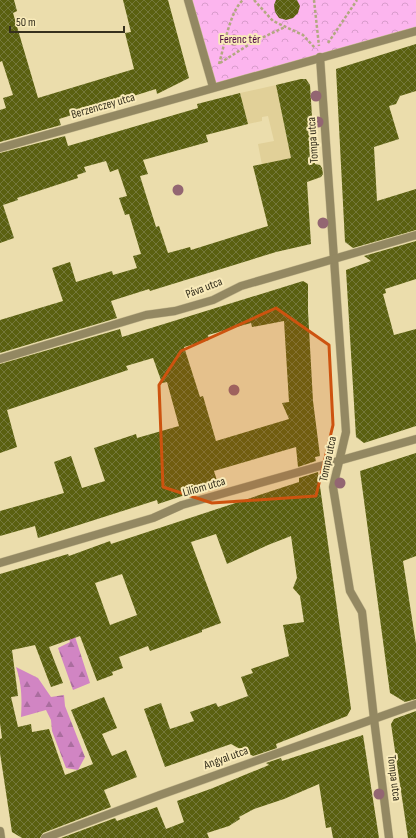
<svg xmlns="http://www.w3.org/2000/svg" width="416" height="838" font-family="'Sofia Sans Condensed',sans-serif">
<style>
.built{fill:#e1d098}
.forest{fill:url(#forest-firs)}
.park{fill:url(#park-crowns)}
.building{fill:url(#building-cross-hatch);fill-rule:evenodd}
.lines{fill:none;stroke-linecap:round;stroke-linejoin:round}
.minor-casing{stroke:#c7ba8f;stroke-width:9}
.path{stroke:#b3a880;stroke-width:2.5;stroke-dasharray:3 2;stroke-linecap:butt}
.minor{stroke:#938862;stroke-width:8}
.tree{fill:#936672}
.marked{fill:#cd530f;fill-opacity:0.2;stroke:#cd530f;stroke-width:3;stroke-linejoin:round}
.labels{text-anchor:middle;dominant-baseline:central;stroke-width:4;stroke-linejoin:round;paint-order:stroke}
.park-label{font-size:12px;fill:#4b0543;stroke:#f8eab9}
.street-label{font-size:12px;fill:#36301d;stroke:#f8eab9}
</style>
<defs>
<pattern id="forest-firs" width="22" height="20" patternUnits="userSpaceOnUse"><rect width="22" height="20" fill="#d185c3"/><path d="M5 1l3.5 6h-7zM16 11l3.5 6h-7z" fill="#aa6d9e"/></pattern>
<pattern id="park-crowns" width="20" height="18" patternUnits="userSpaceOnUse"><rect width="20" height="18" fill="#fcb5ee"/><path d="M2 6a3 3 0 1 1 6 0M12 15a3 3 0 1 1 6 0" fill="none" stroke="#d99ccc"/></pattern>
<pattern id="building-cross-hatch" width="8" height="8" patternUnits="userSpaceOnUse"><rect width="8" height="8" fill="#5a6010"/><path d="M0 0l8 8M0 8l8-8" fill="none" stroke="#74783b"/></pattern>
</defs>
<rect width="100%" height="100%" fill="#ebddac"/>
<path class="built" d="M276,85L291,158L262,165L258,144L274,141L268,116L262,117V121L248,124L240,93Z"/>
<g class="forest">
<path d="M68,615L90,683L73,690L58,648L70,642L62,619Z"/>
<path d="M16,667L38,678L51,697L64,695L65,706L85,757L78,770L66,768L52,731L51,720L46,710L21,717C22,699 22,685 16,667Z"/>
</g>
<path class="park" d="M188,0H416V31L213,87Z"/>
<g class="building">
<path d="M0,0H14L17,11L13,13L38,98L134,69L125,33L131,32L123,0H168L189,78L157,94L156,89L59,119L61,125L0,142V110L6,108L3,98L13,95L2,61L0,62Z"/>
<path d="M276,0H297L300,6L298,13L293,18L286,20L279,18L275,12L274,5Z"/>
<path d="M416,44V91L400,96L396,104L389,106L399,139L374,147L377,201L416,189V230L353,248L345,242L336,69Z"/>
<path d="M301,79H306L310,85L315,164L320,165L322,168L323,174L321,177L307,182L311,244L276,252L150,291L149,289L111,301L117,318L0,353V320L63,301L52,268L70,262L76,282L112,271L113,275L137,268L133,256L141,254L129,214L125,215L119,198L127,196L118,169L110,172L106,161L84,167L86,172L77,175L78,178L17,198L18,200L3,205L14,238L0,243V153L65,136L68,146L198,108L197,104L240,93L248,124L206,135L208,142L143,160L148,174L140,176L156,227L159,226L168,253L190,247L191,250L268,226L253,166L291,158L276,85Z"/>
<path d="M416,241V279L385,289L386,293L383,294L394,335L416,329V426L364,443L356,437L346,270L371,261L364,256Z"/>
<path d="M303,281L308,284V311L313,401L320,456L315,457L316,461L298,467L296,447L214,471L218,484L158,504L157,500L38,538L35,526L0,536V511L64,493L54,462L71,456L82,488L105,481L94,448L136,434L137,438L179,426L167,382L162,383L153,358L126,366L128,370L7,410L17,447L0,453V364L120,329L122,337ZM284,321L289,402L282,403L289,419L216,441L203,396L200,397L184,347L209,340L208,335L251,323L252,327Z"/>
<path d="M416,453V556L403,561L416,644V699L405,702L390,693L360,471Z"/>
<path d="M318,472L351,709L347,716L276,744L277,748L253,756L231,744L165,767L144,709L161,703L170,729L194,721L190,712L216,703L218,707L248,696L241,677L253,673L251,669L289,656L283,625L304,622L300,596L293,588L297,578L291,536L268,545L227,564L216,534L191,542L221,623L202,630V632L150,651L148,646L119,657L123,668L112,672L113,675L97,681L80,636L49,647L63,683L51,687L35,645L12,650L18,696L11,697L18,727L31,724L32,732L49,729L65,775L93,764L71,710L104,697L117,728L102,734L112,756L126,750L137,777L104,790L111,807L43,833L40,838H22L12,832L0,753V739L2,738L0,723V574L68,554L69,556L110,541L111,544L299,482V478ZM122,574L137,615L110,625L95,583Z"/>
<path d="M416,711V838H408L391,724L394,719Z"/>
<path d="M363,735L379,838H333L331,827L326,828L319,784L284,799L254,809L239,817L240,819L229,826L207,833L209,838H61L115,818L117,821L157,807L166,829L184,822L177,801L213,788L269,765L266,763L281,758L282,761Z"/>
</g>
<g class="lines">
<defs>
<g id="minor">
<path d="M188,0L213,87"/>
<path d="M320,57L346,432L333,487L350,591L362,612L374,719L389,838"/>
<path d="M0,148L416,31"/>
<path d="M0,359L146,315L175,311L213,300L241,286L416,235"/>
<path d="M0,563L153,518L182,505L416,439"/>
<path d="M0,831L1,838"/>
<path d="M45,838L160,795L416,704"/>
</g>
</defs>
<use href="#minor" class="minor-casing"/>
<g class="path">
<path d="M254,0L273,21L303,35L315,48"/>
<path d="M314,0L319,46"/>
<path d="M328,43L357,0"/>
<path d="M220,63L253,42L285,27"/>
<path d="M219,64C224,47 230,11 243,0"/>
</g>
<use href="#minor" class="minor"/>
</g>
<g class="tree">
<circle cx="234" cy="40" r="5.5"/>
<circle cx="316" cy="96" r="5.5"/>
<circle cx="318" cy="122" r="5.5"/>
<circle cx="178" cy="190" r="5.5"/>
<circle cx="323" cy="223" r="5.5"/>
<circle cx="234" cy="390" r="5.5"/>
<circle cx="340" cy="483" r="5.5"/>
<circle cx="379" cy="794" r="5.5"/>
</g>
<path class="marked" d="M276,308L329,345L333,425L316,496L212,503L163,487L159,385L181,351Z"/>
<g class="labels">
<g class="park-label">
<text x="240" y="39">Ferenc tér</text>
</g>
<g class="street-label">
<text transform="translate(103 106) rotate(-16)">Berzenczey utca</text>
<text transform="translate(313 140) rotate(-94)">Tompa utca</text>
<text transform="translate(204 288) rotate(-21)">Páva utca</text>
<text transform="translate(328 459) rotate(-78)">Tompa utca</text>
<text transform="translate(204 487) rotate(-16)">Liliom utca</text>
<text transform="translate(226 758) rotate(-20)">Angyal utca</text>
<text transform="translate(394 778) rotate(83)">Tompa utca</text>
</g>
</g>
<path d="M10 26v6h114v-6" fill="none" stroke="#36301d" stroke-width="2"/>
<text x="16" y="26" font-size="12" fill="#36301d" stroke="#f8eab9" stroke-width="3" paint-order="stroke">50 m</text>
</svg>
